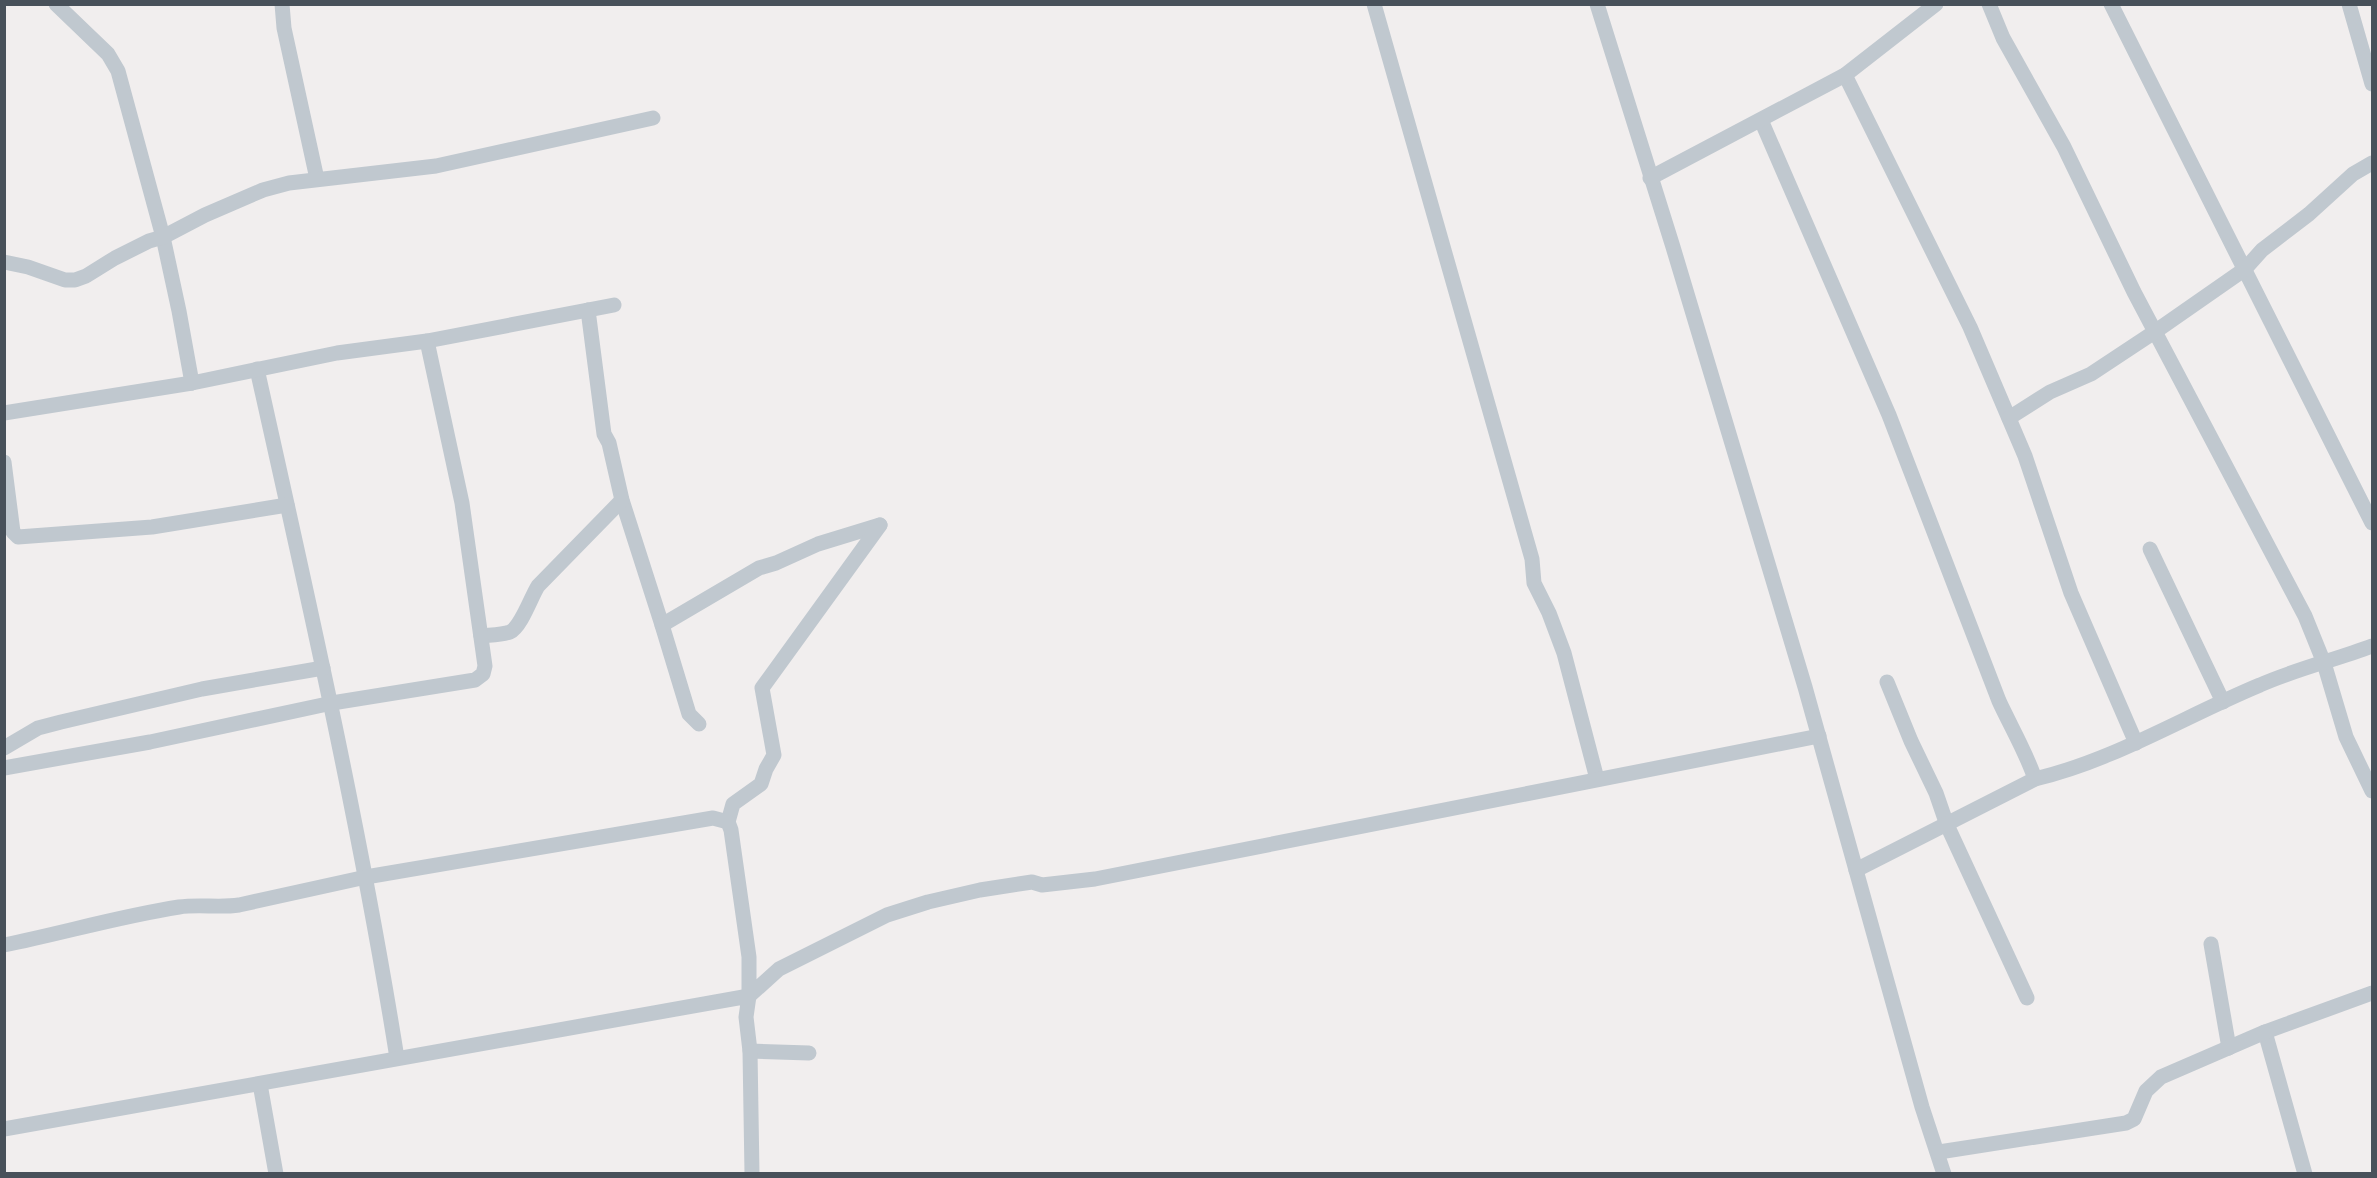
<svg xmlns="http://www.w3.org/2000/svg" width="2377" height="1178" font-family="'Source Sans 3',sans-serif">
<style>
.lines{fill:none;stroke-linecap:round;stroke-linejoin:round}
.minor{stroke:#c0c8cf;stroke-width:15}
</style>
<rect width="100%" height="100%" fill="#f1eeee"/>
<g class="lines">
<g class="minor">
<path d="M56,4L108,54L118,71L163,237L179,311L192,383"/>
<path d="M282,4L284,28L317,179"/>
<path d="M1374,4L1532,559L1534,583L1549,613L1564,653L1597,779"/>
<path d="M1597,4L1673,247L1805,687L1922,1107L1944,1174"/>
<path d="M1989,4L2003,38L2064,147L2134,292L2305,616L2324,663L2346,737L2372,791"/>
<path d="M2111,4L2372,523"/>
<path d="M2349,4L2372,84"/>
<path d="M1845,75L1970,327L2025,456L2071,593L2136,743"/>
<path d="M1761,120L1889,415L1999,701C2011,727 2026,752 2035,779"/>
<path d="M1650,178L1845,75L1936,4"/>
<path d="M4,262L28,267L65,280H75L86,276L115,258L149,241L163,237L205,215L263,190L289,183L436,166L653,118"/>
<path d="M588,310L604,434L609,443L622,500L662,625L759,568L776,563L818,544L880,525"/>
<path d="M257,369C308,598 360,826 397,1058"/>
<path d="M4,413L192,383L337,353L427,341L614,305"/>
<path d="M2009,418L2050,392L2091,374L2156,331L2245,269L2262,250L2309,214L2353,174L2372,163"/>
<path d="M4,462L13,532L18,537L152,527L287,505"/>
<path d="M2150,549L2223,702"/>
<path d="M662,625L689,714L699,724"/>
<path d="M481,636C490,635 502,635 510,632C521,627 531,597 538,586L622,500"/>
<path d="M1887,682L1911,741L1936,793L1947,825L2027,998"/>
<path d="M4,748L38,728L61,722L202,689L323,668"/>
<path d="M4,768L150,742L332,703L475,680L483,674L485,666L462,503L427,341"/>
<path d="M728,822L733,804L761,784L766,769L774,755L762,688L880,525"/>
<path d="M1856,870L2035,779C2115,760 2185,716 2260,685C2296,669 2335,660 2372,646"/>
<path d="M2211,944L2229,1048"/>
<path d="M4,945C63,933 121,916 179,907C199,904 219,908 239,905L366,877L713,818L728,822L731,830L749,957V996L779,969L887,915L928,902L980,890L1032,882L1042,885L1095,879L1819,736"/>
<path d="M2265,1032L2305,1174"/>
<path d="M750,1051L809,1053"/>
<path d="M260,1084L276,1174"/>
<path d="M4,1129L749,996L746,1017L750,1051L752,1174"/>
<path d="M1939,1152L2126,1123L2134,1119L2146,1091L2161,1077L2265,1032L2372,993"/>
</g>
</g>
<rect width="2377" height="1178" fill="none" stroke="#48515a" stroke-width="12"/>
</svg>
